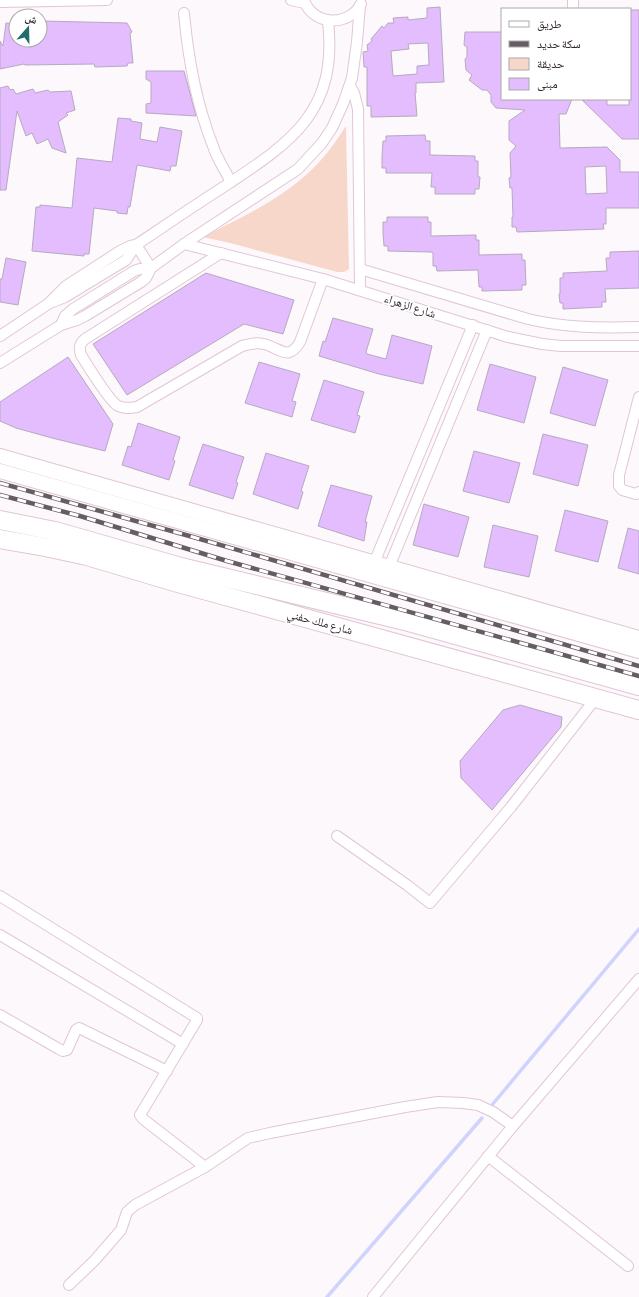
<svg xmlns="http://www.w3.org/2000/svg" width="639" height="1297" font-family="'Asap Condensed','Noto Naskh Arabic',sans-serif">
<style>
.green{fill:#f8d7cb}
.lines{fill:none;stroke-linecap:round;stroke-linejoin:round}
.stream{stroke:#cfd3fd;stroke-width:3.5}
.building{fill:#e3bdfe;stroke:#b6a9c0;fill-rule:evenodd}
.street-casing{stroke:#e0c6d6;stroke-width:12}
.secondary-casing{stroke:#e0c6d6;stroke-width:16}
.highway-casing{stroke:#e0c6d6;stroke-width:20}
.street{stroke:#fff;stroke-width:10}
.secondary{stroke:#fff;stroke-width:14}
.highway{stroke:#fff;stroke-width:18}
.rail-casing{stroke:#665d62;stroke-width:4.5}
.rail{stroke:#fff;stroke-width:3;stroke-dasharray:9;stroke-linecap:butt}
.labels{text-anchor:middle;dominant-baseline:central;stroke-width:4;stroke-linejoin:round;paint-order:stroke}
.street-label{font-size:12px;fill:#30262c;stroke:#fff}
</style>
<rect width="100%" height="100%" fill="#fdf8fb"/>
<path class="green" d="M346,126L349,269L344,272H337L234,244L203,237C244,216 289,196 321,160C330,150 338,138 346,126Z"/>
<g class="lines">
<g class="stream">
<path d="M492,1105L639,929"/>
<path d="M327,1297L482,1118"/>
</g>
</g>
<g class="building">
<path d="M440,7L444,82L416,83V93H415L417,116L371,117V106H367V67H364L363,52L368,51L367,45L372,41L371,39L382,26L384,28L388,23H394L393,18L408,17V20L427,18V8ZM428,43L429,65L417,66V74L393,76L391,51L409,49L408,44Z"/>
<path d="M630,10H639V139H622L581,99H607V105H629Z"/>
<path d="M42,21L127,23L132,32L130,33L133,63H128L127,66L95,67L94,64L25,65L24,64L0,69V41L3,46L6,23L16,24V40H40V25H42Z"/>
<path d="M465,32H502V99H572L566,114H559L560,148L607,147L620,160V172H639V208H606V224H603L604,229L517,232L516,227H512V217H513L512,188H510L509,178L511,177L510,153L516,146L509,140V121L525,110L496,108L491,102V95L487,90H482L469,80L472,75L466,70L465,59L467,57V47L464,45ZM606,166L607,193L586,194L585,167Z"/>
<path d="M146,71H184L196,116L146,113V104L151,103V82L146,79Z"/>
<path d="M8,86L10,90L13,89L16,94L33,89L35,93L48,90L50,92L71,91L75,110L66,113L68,115L58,122L66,153L52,148L48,139L37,144L32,133L26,136L17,111L6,190H0V88Z"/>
<path d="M118,118L131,119V121L142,123L140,139L157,142L160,127L182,131L176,166H171L170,171L137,165L130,207H128L127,214L117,213V211L94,208L89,254H84V256L32,251L36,207H40V205L72,208L77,158L112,162Z"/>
<path d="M425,135L426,141H430V155L475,156V161H478V177H480L479,189H475V194H435V187H431L432,173H386V168H382V157L383,141H386V136Z"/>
<path d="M387,217H428V222H431V236L476,235V240H479V255L522,254V260H525L526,285H522V290L482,291V287H479L478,270L437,271L436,266H433V253L431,252L388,251V246H384L383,233V222H387Z"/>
<path d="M639,251V288L605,289L606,302H602V307L563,309V303H560L559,294H560V278H563V273L607,271L606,258H610V252Z"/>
<path d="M6,258L26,262L18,305L0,302V279H2Z"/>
<path d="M206,273L294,300L283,334L244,324L127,395L93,344Z"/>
<path d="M333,318L373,329L366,352L367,354L386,359L392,335L432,346L423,384L379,374L319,356L323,341L325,342Z"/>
<path d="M68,357L113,424L105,451L52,438L16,428L0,421V402Z"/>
<path d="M259,362L300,374L292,401L296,402L292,417L245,403Z"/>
<path d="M490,364L536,377L524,423L477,410Z"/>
<path d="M563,367L608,380L595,426L550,413Z"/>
<path d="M324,380L364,392L357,415L360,416L355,433L311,420Z"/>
<path d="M138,423L180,437L173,460L175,461L169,480L122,465L128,446L131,447Z"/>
<path d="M543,434L588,445L578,486L533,474Z"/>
<path d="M203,444L244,457L236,482L238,483L233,499L189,485Z"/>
<path d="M474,451L520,463L509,503L463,491Z"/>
<path d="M266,453L309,466L301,491L303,492L298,509L253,494Z"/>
<path d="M331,485L372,496L365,522H367L364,541L318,526Z"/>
<path d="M424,504L469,517L458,557L413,545Z"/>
<path d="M565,510L608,521L598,562L555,551Z"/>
<path d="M493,525L538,536L529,577L484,567Z"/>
<path d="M628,528L639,531V574L618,568Z"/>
<path d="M520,705L562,717L561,727L492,810L461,778L460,761L503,710Z"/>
</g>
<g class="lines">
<defs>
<g id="street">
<path d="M291,0L305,3"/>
<path d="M304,0C313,26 349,27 361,4"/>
<path d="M573,0V6"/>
<path d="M0,2L107,0"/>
<path d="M184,13C188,58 196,103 213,146C217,159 225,170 231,182"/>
<path d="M350,86L354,93L358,109L360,290"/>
<path d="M184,244L323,279L508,337L542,344L561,346H639"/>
<path d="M136,245L151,268"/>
<path d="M221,253L85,339C79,344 79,348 81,355C88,366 109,401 118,406C125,409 130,408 137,407L242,346C250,344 256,342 264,344C280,348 288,362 300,342L323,279"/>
<path d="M360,269L528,319C566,328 600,328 639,327"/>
<path d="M50,303L65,297L126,260L136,245"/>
<path d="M61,325L65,316L73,309L134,271L140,269L151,268"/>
<path d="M0,336L48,304L66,286L120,251L130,246L136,245C166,225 195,205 225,186C293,141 338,111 328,21"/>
<path d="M0,363L61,325L77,320L85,316L141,282L146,278L151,268L184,244L298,169L322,143L332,128L343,104L352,78L357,42L360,5"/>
<path d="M639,397L619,475V486L622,490L636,494L639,492"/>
<path d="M374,563L473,325"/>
<path d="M389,567L487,330"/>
<path d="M337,836L407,885L430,903L511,807L596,698"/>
<path d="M0,896L197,1018V1020L140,1115L143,1119L205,1167"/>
<path d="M0,935L183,1044"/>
<path d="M0,1015L59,1049L63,1051L67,1050L76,1030L79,1028L167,1071"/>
<path d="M488,1156L628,1266"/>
<path d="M69,1285L95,1260L121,1230L127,1212L135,1205L205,1167L248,1138L270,1133L405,1107L438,1102L463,1103L478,1105L493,1112L513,1126"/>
<path d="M373,1297L513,1126L639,979"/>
</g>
<g id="secondary">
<path d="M0,456L639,638"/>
<path d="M0,471L639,651"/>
</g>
<g id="highway">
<path d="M0,520L55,531L181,567L409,622L639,686"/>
<path d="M0,539L45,547L87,556L178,583L639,710"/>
</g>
</defs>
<use href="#street" class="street-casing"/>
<use href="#secondary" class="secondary-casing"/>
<use href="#highway" class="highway-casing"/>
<use href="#street" class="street"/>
<use href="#secondary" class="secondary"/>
<use href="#highway" class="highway"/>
<defs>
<g id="rail">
<path d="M0,483L193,537L639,666"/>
<path d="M0,495L80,516L227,561L639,676"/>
</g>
</defs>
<use href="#rail" class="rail-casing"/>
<use href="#rail" class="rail"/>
</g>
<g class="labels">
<g class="street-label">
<text transform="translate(410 306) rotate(18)">شارع الزهراء</text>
<text transform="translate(320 622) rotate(15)">شارع ملك حفني</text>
</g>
</g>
<rect x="501" y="8" width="130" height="92" fill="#ffffff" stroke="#aca8ab"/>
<rect x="509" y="21" width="20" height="6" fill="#ffffff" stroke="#aca8ab"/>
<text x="537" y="28" font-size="12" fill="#30262c">طريق</text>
<rect x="509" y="41" width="20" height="6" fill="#665d62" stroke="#aca8ab"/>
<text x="537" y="48" font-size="12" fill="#30262c">سكة حديد</text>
<rect x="509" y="58" width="20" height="12" fill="#f8d7cb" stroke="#aca8ab"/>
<text x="537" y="68" font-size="12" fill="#30262c">حديقة</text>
<rect x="509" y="78" width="20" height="12" fill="#e3bdfe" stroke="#aca8ab"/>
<text x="537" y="88" font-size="12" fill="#30262c">مبنى</text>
<g transform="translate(28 28) rotate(20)"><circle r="19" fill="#ffffff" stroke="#aca8ab"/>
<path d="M0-3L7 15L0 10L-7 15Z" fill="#226d6b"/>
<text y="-6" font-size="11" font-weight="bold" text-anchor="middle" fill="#30262c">ش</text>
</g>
</svg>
